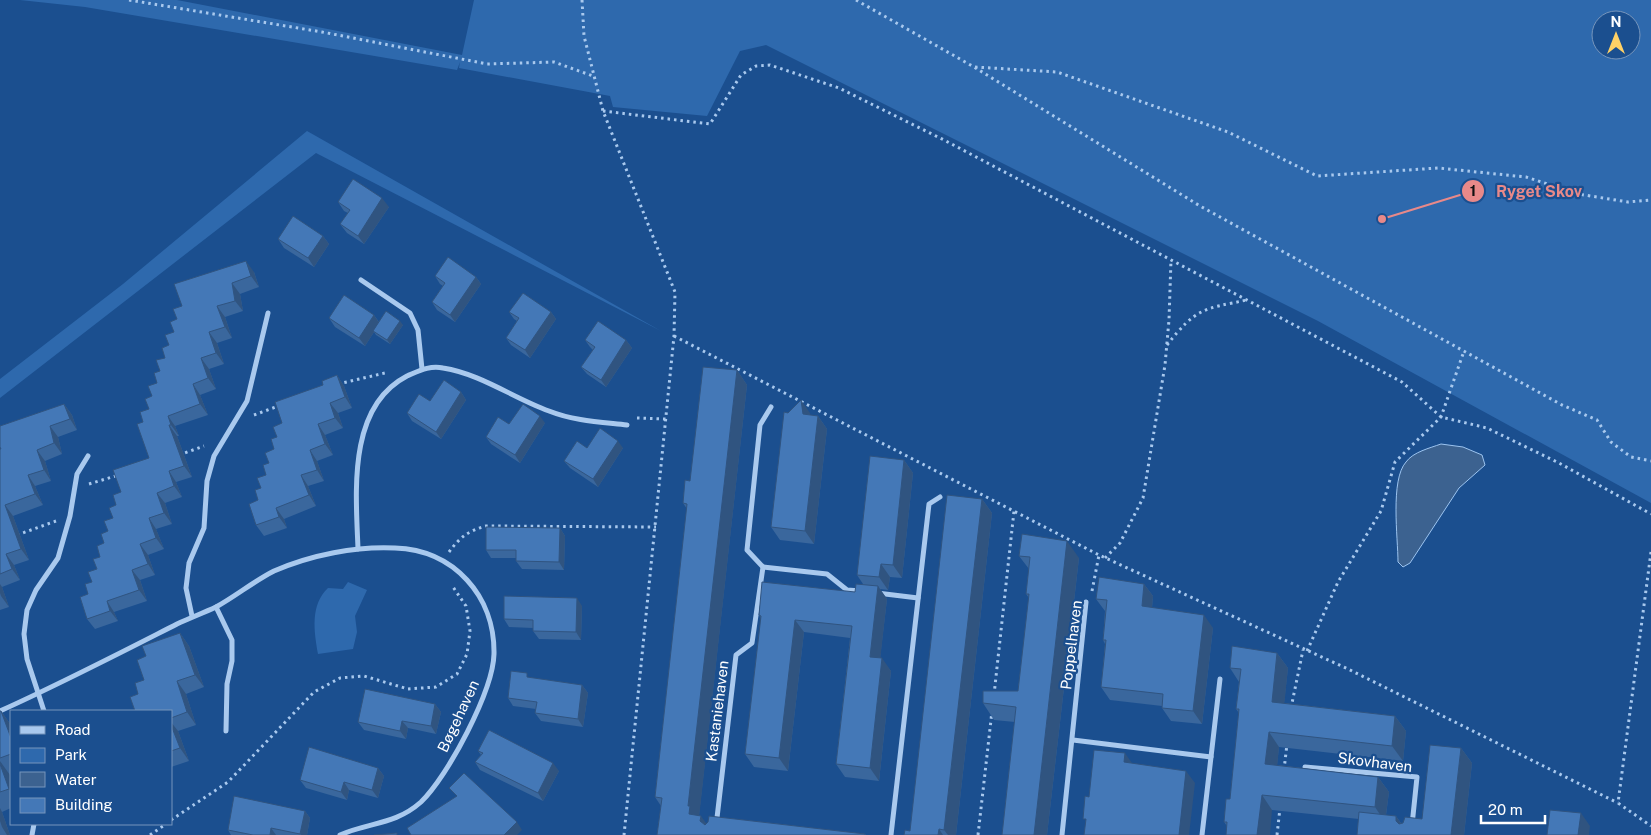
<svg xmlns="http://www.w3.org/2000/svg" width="1651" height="835" font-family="'Public Sans',sans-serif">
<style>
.green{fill:#2e69ad;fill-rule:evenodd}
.water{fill:#3c6290;stroke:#9cc4f0}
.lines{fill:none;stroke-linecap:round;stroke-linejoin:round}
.path{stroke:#a9c9ee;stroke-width:3;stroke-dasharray:2.5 4;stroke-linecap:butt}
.minor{stroke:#a9c9ee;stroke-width:5}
.wall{fill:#3a679d}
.shaded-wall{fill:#305480}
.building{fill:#4478b7;stroke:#305480}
.labels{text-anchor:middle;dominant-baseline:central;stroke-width:4.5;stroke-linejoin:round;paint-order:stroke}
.street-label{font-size:15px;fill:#fff;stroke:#1b4f8f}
.leader{fill:none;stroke:#e88989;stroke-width:2}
.callout-dot{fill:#e88989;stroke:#1b4f8f;stroke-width:2}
.mark-label{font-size:15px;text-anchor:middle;font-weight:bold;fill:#111}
.callout-label{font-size:16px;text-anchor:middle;font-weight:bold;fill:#e88989;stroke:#1b4f8f;stroke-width:4.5;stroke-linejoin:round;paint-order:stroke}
</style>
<rect width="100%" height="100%" fill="#1b4f8f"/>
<g class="green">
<path d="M20,0H177L462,55L474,0H1651V503L1318,321L766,45L740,51L707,116L613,107L610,96L459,68L460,62L457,70L85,7ZM1601,20H1631V50H1601Z"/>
<path d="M307,131L661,331L316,153L0,398V379L123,284Z"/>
<path d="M348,582L367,590L355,616L357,632L353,649L318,654C314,631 310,605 328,588L343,589Z"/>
</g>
<path class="water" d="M1441,444L1463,447L1482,455L1485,465L1459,488L1410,563L1403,567L1398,562C1398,538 1390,480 1406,462C1413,452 1430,448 1441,444Z"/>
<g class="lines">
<g class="path">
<path d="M129,0L322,32L487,64L554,62L593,76"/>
<path d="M582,0L584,36L603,111L675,292L674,336L624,835"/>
<path d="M856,0L974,67L1200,206L1562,405L1597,420L1611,442L1631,457L1651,461"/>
<path d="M975,67L1057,72L1228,132L1317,176L1438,168L1526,177L1578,194L1628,202L1651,200"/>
<path d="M603,111L710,124L741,75L756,66L770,65L839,88L944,140L1402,382L1441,417L1487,428L1559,463L1651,514"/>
<path d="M674,336L1099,555L1348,669L1618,803"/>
<path d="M1167,345C1196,308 1203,309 1247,300"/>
<path d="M338,384L385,373L387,375"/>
<path d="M254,415L281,405"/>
<path d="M637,418L666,419"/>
<path d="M179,455L204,446"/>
<path d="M89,484L119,475"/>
<path d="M17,535L56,521"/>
<path d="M449,552C460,537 468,531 486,526L656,527"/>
<path d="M1651,552L1618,803L1651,826"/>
<path d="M1105,558L1120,543L1143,498L1165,365L1169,320L1171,260"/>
<path d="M1092,591L1099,555"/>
<path d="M1307,651L1338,582L1381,511L1395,462L1441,417L1464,351"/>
<path d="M994,695L1014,511"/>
<path d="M1291,708L1303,650"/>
<path d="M1284,770L1287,744"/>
<path d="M171,820L228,782L314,692L340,678L364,676L408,689L436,687L457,674L467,654L470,631L466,606L453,587"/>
<path d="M150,835L166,824"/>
<path d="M978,835L992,711"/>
<path d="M1277,835L1280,808"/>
</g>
<g class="minor">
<path d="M361,280L410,313L418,330L422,369"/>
<path d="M358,549C356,493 347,407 407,376C419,371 430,365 443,368C481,374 513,398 549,411C574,421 600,422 627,425"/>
<path d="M763,567L827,574L847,590L861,591"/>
<path d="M877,593L918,598"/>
<path d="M216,607L232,640V661L227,684L226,731"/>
<path d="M192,616L186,588L189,563L204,528L207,481L214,456L247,401L268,313"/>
<path d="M0,711C60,684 118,654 177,624C190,618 203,613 216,607C236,596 254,581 274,571C311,555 356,546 395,548C454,550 495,596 494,654C493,691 448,776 421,802C395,825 370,822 340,835"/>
<path d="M44,711L27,659L24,634L27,610L36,590L58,558L70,516L77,474L88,456"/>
<path d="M1073,740L1211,757"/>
<path d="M1305,767L1417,777L1411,835"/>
<path d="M32,835L34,824"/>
<path d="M715,835L736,655L752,643L763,567L747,550L760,425L771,407"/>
<path d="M891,835L929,504L940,497"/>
<path d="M1062,835L1086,602"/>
<path d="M1202,835L1220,679"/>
</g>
</g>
<g class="wall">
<path d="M338,202L389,207L364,244L347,233L340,224L348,213L344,211Z"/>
<path d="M323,236L329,244L314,267L284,248L278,239Z"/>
<path d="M254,272L259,287L240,294L243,311L225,317L232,338L217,343L224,364L209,369L216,389L200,395L208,415L175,426L179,436H177L192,477L176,482L182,497L165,503L172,524L156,529L164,549L148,555L155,575L140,580L147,601L114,612L118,621L95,629L87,619L88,594L121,492L149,458L143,422L149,409L152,396L157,383L160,371L165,358L174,332L177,319L182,306Z"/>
<path d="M435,276L476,277L481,284L455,322L437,310L432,302L443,286L440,284Z"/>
<path d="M509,312H551L556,319L530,358L511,345L506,338L517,321L514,319Z"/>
<path d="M374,315L379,322L403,325L390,344L376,335L374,332L365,346L335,327L329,318Z"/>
<path d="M585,340H626L632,348L606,387L587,374L581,367L593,350L590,347Z"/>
<path d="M737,370L747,385L699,815L706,824L865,834L866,835H657L661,806L655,797L687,509L683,503L690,481Z"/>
<path d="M337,375L344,386L352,408L338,413L343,428L325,435L333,455L317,461L324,481L308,486L316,506L284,519L287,528L264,536L256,525L258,500L261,488L266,475L269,463L274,449L277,437L282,423L323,385Z"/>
<path d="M461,392L466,400L441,439L412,421L407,413L430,401Z"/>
<path d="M64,404L72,415L77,430L58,437L62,454L45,461L51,481L35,486L43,505L13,516L29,560L14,565L20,580L2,587L9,607L0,610V449Z"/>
<path d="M810,413V415L818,416L827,429L814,544L780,540L771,527Z"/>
<path d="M545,423L520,463L491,444L486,437Z"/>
<path d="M587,448H623L598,487L570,468L564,461Z"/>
<path d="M904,460L913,473L902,578L890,577L888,590L880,589L887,599L880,658L891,671L879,781L845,777L836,764L850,638L804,632L788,771L754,767L745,754L761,619L759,615L855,592L863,584L857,575Z"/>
<path d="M982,499L992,513L956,835H904L910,831Z"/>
<path d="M560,528L565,536L564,570L522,569L516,561V558H491L486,550Z"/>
<path d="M1019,556L1079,558L1047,835H1002L1015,722L994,720L983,703L1018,691L1029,598L1026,594L1029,569Z"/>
<path d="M1144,584L1153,596L1152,608L1213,628L1202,724L1171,721L1162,708V706L1110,700L1101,687L1105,644L1103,640L1105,611L1096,599Z"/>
<path d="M582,606L581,640L539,639L533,631V628L509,627L504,619Z"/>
<path d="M180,633L189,646L204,687L186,694L196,725L178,731L189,761L171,767V711L138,694L144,680L146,656Z"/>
<path d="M1277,653L1288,668L1284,703L1395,716L1406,731L1403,761L1279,747L1277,765L1378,777L1389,792L1386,815L1396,816L1401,823L1422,819L1461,748L1472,763L1464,835L1359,819L1272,810L1227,826L1224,822L1230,799L1239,713L1236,709L1239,682L1230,668Z"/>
<path d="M531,678L582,685L588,693L583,727L541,721L535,713L536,709L513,706L508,698Z"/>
<path d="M435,704L441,712L436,734L408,728L406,739L364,730L358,722Z"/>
<path d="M0,711H1L11,725V774L10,775L11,780V808L2,812L10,835H0Z"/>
<path d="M478,751L559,771L543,801L480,770L475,762L481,755Z"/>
<path d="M378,768L384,776L378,798L349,790L347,800L306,788L300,780Z"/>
<path d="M305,811L310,818L307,835H231L228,830Z"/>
</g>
<g class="shaded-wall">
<path d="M382,198L389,207L364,244L358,236Z"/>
<path d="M323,236L329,244L314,267L308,258Z"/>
<path d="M246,261L254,272L259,287L251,276Z"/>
<path d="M476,277L481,284L455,322L450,315Z"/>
<path d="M232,283L240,294L243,311L235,301Z"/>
<path d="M217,306L225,317L232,338L225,327Z"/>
<path d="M551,312L556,319L530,358L525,350Z"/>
<path d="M374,315L380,324L373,331L374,332L365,346L359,338Z"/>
<path d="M400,321L403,325L390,344L387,340Z"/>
<path d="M209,332L217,343L224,364L216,353Z"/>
<path d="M626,340L632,348L606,387L601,380Z"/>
<path d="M201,358L209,369L216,389L208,378Z"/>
<path d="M737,370L747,385L699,818L689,814L688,806Z"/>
<path d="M337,375L344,386L352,408L345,397Z"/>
<path d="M193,384L200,395L208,415L200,404Z"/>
<path d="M461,392L466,400L441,439L436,432Z"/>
<path d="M801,400L810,413L812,427L803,414Z"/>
<path d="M330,403L338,413L343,428L335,418Z"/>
<path d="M64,404L72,415L77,430L70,419Z"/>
<path d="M168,416L175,426L179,436L171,425Z"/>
<path d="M540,416L545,423L520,463L515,455Z"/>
<path d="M818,416L827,429L814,544L805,531Z"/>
<path d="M318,424L325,435L333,455L325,444Z"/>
<path d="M169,425L177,436L192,477L184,466Z"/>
<path d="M50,426L58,437L62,454L54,443Z"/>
<path d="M618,441L623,448L598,487L593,479Z"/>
<path d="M37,450L45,461L51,481L44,470Z"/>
<path d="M310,450L317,461L324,481L317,470Z"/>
<path d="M904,460L913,473L902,578L893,565Z"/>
<path d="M169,471L176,482L182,497L174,486Z"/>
<path d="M28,475L35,486L43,505L35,494Z"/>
<path d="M301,475L308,486L316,506L309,495Z"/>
<path d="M157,493L165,503L172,524L164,513Z"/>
<path d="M982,499L992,513L956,835H948L944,830Z"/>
<path d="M5,505L13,516L29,560L21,549Z"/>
<path d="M276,508L284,519L287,528L279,517Z"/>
<path d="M149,518L156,529L164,549L156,538Z"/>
<path d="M560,528L565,536L564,570L559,562Z"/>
<path d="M1067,541L1079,558L1047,835H1034Z"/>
<path d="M140,544L148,555L155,575L148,564Z"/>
<path d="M6,554L14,565L20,580L12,569Z"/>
<path d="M881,564L890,577L888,590L879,577Z"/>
<path d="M132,570L140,580L147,601L139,590Z"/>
<path d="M0,584L2,587L9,607L1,596L0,593Z"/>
<path d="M1144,584L1153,596L1151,619L1142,606Z"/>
<path d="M878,586L887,599L879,670L870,657Z"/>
<path d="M577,598L582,606L581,640L576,632Z"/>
<path d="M107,601L114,612L118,621L110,611Z"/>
<path d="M1204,615L1213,628L1202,724L1193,711Z"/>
<path d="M795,620L804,632L788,771L779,758Z"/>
<path d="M180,633L189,646L204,687L195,675Z"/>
<path d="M1277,653L1288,668L1283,717L1272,702Z"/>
<path d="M882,658L891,671L879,781L870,768Z"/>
<path d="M177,681L186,694L196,725L187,712Z"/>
<path d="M582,685L588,693L583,727L578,719Z"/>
<path d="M435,704L441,712L436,734L431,726Z"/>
<path d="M1,711L11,725V738Z"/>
<path d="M1395,716L1406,731L1403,761L1392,746Z"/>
<path d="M402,721L408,728L406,739L400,731Z"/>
<path d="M171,722L178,731L189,761L180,748L171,725Z"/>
<path d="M1269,732L1279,747L1276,779L1265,764Z"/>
<path d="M1461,748L1472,763L1464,835H1451Z"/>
<path d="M1125,753L1134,766L1124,762Z"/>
<path d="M0,761L10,775L11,780V792L9,789L0,764Z"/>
<path d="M553,763L559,771L543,801L538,793Z"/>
<path d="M378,768L384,776L378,798L372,790Z"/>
<path d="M1186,771L1195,783L1189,835H1179Z"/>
<path d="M1378,777L1389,792L1385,822L1375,807Z"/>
<path d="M344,782L349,790L347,800L341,792Z"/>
<path d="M1262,795L1272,810L1270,835H1257Z"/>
<path d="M0,808L2,812L10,835H7L2,827L0,821Z"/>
<path d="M305,811L310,818L307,835H301L300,834Z"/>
<path d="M1581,813L1590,826L1589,835H1578Z"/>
<path d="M701,816L711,830L700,821Z"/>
<path d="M1396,816L1407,832L1396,821Z"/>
<path d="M517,822L522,830L517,835H504Z"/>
<path d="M271,828L276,835H270Z"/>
<path d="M939,829L943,835H938Z"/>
</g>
<g class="building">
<path d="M353,179L382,198L358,236L340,224L350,210L338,202Z"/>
<path d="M293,216L323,236L308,258L278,239Z"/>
<path d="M448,257L476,277L450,315L432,302L445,283L435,276Z"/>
<path d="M246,261L251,276L232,283L235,301L217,306L225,327L209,332L216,353L201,358L208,378L193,384L200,404L168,416L171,425H169L184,466L169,471L174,486L157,493L164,513L149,518L156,538L140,544L148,564L132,570L139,590L107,601L110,611L87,619L80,597L88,594L85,584L92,582L88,572L97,569L93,559L100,557L97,546L104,543L101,534L108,531L104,521L113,518L109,508L116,505L113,495L121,492L113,470L149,458L137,424L143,422L140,412L149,409L145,399L152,396L148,386L157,383L154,373L160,371L156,360L165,358L162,348L169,345L165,335L174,332L170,322L177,319L173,309L182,306L174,284Z"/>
<path d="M523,293L551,312L525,350L506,338L519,318L509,312Z"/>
<path d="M344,295L374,315L359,338L329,318Z"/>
<path d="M386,311L400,321L387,340L373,331Z"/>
<path d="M598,321L626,340L601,380L581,367L595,347L585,340Z"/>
<path d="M703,367L737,370L688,806H690L689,814L701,816L700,821L705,825L708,822L709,816L865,834V835H657L662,798L655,797L687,504L683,503L685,480L690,481Z"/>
<path d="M337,375L345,397L330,403L335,418L318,424L325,444L310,450L317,470L301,475L309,495L276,508L279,517L256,525L249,504L258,500L255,490L261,488L257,478L266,475L263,465L269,463L265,453L274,449L271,439L277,437L273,427L282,423L275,402L323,385L322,381Z"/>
<path d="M444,380L461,392L436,432L407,413L419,394L430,401Z"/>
<path d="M801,400L803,414L818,416L805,531L771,527L784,412L788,413Z"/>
<path d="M64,404L70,419L50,426L54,443L37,450L44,470L28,475L35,494L5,505L21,549L6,554L12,569L0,574V449H1L0,447V426Z"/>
<path d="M523,404L540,416L515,455L486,437L498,417L509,424Z"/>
<path d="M600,428L618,441L593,479L564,461L577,441L587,448Z"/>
<path d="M870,456L904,460L893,565L881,564L879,577L857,575Z"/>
<path d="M947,495L982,499L944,830L939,829L938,835H904L905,830L910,831Z"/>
<path d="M486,527L560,528L559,562L516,561V550H486Z"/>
<path d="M1022,534L1067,541L1034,835H1002L1016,707L983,703V691H1018L1029,594H1026L1030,557L1019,556Z"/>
<path d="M1099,577L1144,584L1142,606L1204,615L1193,711L1162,708L1163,694L1101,687L1106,640H1103L1107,600L1096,599Z"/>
<path d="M762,582L855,592L856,584L878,586L870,657L882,658L870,768L836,764L852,626L795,620L779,758L745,754L761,616L759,615Z"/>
<path d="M504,596L577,598L576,632L533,631V620L504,619Z"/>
<path d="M180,633L195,675L177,681L187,712L171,718V711H135L130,697L138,694L135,683L144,680L137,660L146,656L142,646Z"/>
<path d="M1232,646L1277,653L1272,702L1395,716L1392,746L1269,732L1265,764L1378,777L1375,807L1262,795L1257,835H1226L1227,822H1224L1226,799H1230L1239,709H1236L1241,669L1230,668Z"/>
<path d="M511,671L527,673V677L582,685L578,719L535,713L537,702L508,698Z"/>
<path d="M365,689L435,704L431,726L402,721L400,731L358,722Z"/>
<path d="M0,711H1L11,738V754L0,758Z"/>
<path d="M171,725L180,748L171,751Z"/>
<path d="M489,730L553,763L538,793L475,762L483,753L478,751Z"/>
<path d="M1430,745L1461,748L1451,835H1357L1359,812L1396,816V821L1399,824L1403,823L1405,817L1422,819Z"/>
<path d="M309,747L378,768L372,790L344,782L341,792L300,780Z"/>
<path d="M1094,750L1125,753L1124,762L1186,771L1179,835H1084L1086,819H1083L1085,796L1089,797Z"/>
<path d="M0,764L9,789L0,792Z"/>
<path d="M464,773L517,822L504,835H411L407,828L457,796L449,788Z"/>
<path d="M234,796L305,811L300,834L271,828L270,835H253L228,830Z"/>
<path d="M1550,810L1581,813L1578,835H1547Z"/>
<path d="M397,833V835H374Z"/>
</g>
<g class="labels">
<g class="street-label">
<text transform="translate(1071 645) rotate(-83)">Poppelhaven</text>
<text transform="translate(717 711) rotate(-83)">Kastaniehaven</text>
<text transform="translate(458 716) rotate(-65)">Bøgehaven</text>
<text transform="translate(1375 762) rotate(7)">Skovhaven</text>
</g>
</g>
<path class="leader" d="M1382 219L1473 191"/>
<g class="callout-dot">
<circle cx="1382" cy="219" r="5"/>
<circle cx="1473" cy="191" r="12"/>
</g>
<g class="mark-label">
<text x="1473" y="196">1</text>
</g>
<g class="callout-label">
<text x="1539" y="197">Ryget Skov</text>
</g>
<rect x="10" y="710" width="162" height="115" fill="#1b4f8f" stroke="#7695bc"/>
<rect x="20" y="726" width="25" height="8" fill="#a9c9ee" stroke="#7695bc"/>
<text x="55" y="735" font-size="15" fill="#ffffff">Road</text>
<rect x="20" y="748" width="25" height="15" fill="#2e69ad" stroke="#7695bc"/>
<text x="55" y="760" font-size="15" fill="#ffffff">Park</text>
<rect x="20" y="772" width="25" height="15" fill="#3c6290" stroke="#7695bc"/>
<text x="55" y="785" font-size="15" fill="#ffffff">Water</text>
<rect x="20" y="798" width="25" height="15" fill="#4478b7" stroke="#7695bc"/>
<text x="55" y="810" font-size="15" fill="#ffffff">Building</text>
<g transform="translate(1616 35)"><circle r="24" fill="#1b4f8f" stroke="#7695bc"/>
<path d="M0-4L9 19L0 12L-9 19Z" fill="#ffd166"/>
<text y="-8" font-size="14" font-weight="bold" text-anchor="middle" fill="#ffffff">N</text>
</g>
<path d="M1481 815v8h64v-8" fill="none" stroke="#ffffff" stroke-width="2.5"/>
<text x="1488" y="815" font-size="15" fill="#ffffff" stroke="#1b4f8f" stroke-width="4" paint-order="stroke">20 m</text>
</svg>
